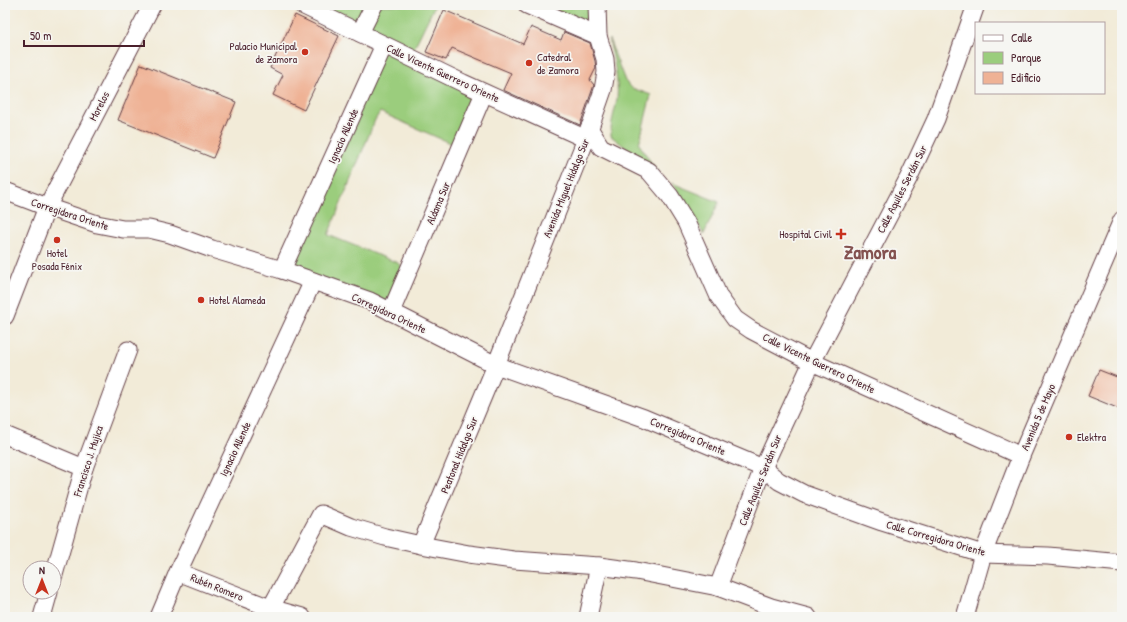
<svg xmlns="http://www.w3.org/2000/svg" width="1127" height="622" font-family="'Patrick Hand',sans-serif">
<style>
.green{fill:#9bcd7d;stroke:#727654}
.building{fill:#efb295}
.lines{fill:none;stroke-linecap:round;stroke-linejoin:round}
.minor-casing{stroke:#633e45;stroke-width:19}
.minor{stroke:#fff;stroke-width:17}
.poi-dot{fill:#c8321e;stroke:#f6f6f2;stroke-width:1.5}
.labels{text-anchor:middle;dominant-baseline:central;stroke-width:3.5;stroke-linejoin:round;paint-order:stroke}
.poi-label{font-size:11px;fill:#4a1f2b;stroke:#f6f6f2;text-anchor:start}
.street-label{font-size:11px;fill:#4a1f2b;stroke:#f6f6f2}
.town-label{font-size:19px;font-weight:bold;fill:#845250;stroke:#f6f6f2}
</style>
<rect width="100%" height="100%" fill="#f6f6f2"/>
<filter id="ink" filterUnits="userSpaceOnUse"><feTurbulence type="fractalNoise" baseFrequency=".025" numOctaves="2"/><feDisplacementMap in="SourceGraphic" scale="8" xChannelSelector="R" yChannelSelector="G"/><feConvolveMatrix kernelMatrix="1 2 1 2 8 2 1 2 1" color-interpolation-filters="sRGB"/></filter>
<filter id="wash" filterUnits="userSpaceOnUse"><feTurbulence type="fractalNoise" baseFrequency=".012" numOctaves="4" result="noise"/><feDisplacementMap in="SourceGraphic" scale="16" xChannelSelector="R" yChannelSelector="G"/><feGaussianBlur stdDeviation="0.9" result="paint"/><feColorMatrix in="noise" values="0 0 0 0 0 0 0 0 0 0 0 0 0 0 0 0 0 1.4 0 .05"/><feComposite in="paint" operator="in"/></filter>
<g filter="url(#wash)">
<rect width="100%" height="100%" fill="#f2ebd8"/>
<g class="green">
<path d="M305,5H375L360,33Z"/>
<path d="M376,5H435L411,54L364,31Z"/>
<path d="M548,5H597L598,36Z"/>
<path d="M609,39L625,81L632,88L651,95L639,144L658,173L611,136C610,123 615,112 617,99C619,79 613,59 609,39Z"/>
<path d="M382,49L482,98L461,148L380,112L375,120L328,235L398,263L408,273L391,312L285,264Z"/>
<path d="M672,183L719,202L704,234Z"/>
</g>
<g id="blocks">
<g class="building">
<path d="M444,10L523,44L531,27L561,40L564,32L590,43L595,61L596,68L590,80L594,85L580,125L503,90L511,73L452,48L446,60L426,52Z"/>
<path d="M295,15L339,36L304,110L273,95L283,75L270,68Z"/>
<path d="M141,64L236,102L213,158L118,120Z"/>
<path d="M1099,370L1122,379V410L1088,396Z"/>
</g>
</g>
</g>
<g filter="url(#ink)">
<use href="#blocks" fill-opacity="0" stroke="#633e45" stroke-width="1"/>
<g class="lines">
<defs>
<g id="minor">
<path d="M302,5L463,83L586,139"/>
<path d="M527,5L598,36"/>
<path d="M360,33L374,5"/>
<path d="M589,128L601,147L649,171L670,196L686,222L719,297L735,319L751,330L812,362L1021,456"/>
<path d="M5,191L47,207L97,224L123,229H149L170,234L212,249L282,270L370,301L496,365L644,418L763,468L779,481L804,494L882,522L983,554L1048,556L1122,563"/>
<path d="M282,270L384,45"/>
<path d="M391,312L484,93"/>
<path d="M5,316L47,207L152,5"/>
<path d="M5,435L84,468"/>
<path d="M421,545L496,365L586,139L603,90L606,72L605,59L598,36L597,5"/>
<path d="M178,572L270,608L302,617"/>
<path d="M54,575L84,468L128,350"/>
<path d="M718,587L763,468L812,362L909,177L936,119L976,5"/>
<path d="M42,617L49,592"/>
<path d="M159,617L178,572L313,281"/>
<path d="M266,617L321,514L351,527L385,537L421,545L469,554L514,560L599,566L636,571L718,587L771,607L808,617"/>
<path d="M588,617L599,566"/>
<path d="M965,617L983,554L1021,456L1122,220"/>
</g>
</defs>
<use href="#minor" class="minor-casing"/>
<use href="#minor" class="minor"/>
</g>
</g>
<g class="poi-dot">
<circle cx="305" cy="52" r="4"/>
<circle cx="529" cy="63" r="4"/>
<path d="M839 228h4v4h4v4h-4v4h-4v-4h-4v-4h4z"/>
<circle cx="57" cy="240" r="4"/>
<circle cx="201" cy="300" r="4"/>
<circle cx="1069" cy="437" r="4"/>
</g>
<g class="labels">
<g class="poi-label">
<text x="297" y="46" text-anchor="end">Palacio Municipal<tspan x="297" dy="13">de Zamora</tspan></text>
<text x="537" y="57">Catedral<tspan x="537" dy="13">de Zamora</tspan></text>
<text x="832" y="234" text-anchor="end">Hospital Civil</text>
<text x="57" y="253" text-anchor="middle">Hotel<tspan x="57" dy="13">Posada Fénix</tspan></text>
<text x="209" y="300">Hotel Alameda</text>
<text x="1077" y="437">Elektra</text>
</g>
<g class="street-label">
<text transform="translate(443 73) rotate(25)">Calle Vicente Guerrero Oriente</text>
<text transform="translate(99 106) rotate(-63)">Morelos</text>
<text transform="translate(343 136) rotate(-66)">Ignacio Allende</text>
<text transform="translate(566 188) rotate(-68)">Avenida Miguel Hidalgo Sur</text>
<text transform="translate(902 189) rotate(-63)">Calle Aquiles Serdán Sur</text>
<text transform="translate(438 203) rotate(-67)">Aldama Sur</text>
<text transform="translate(70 214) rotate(18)">Corregidora Oriente</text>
<text transform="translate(389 313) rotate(25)">Corregidora Oriente</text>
<text transform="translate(819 363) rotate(26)">Calle Vicente Guerrero Oriente</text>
<text transform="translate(1038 417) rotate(-67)">Avenida 5 de Mayo</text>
<text transform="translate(688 436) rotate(23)">Corregidora Oriente</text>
<text transform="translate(235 449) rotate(-65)">Ignacio Allende</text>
<text transform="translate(459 455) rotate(-68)">Peatonal Hidalgo Sur</text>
<text transform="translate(88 461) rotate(-72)">Francisco J. Mujica</text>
<text transform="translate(760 480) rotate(-68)">Calle Aquiles Serdán Sur</text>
<text transform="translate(936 538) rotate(16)">Calle Corregidora Oriente</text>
<text transform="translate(217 587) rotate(22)">Rubén Romero</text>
</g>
<g class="town-label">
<text x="870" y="252">Zamora</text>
</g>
</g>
<rect width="1127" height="622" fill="none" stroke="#f6f6f2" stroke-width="20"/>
<rect x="975" y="22" width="130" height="72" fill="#f6f6f2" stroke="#b1a0a2"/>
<rect x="983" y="35" width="20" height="6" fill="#ffffff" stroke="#b1a0a2"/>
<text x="1011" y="42" font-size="12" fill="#4a1f2b">Calle</text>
<rect x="983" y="52" width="20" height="12" fill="#9bcd7d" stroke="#b1a0a2"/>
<text x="1011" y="62" font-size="12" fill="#4a1f2b">Parque</text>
<rect x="983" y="72" width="20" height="12" fill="#efb295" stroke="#b1a0a2"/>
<text x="1011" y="82" font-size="12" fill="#4a1f2b">Edificio</text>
<g transform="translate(42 580)"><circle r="19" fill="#f6f6f2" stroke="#b1a0a2"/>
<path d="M0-3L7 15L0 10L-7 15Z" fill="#c8321e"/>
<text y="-6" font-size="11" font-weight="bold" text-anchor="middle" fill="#4a1f2b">N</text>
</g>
<path d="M24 40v6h120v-6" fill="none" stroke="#4a1f2b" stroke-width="2"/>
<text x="30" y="40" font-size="12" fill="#4a1f2b" stroke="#f6f6f2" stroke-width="3" paint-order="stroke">50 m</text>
</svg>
